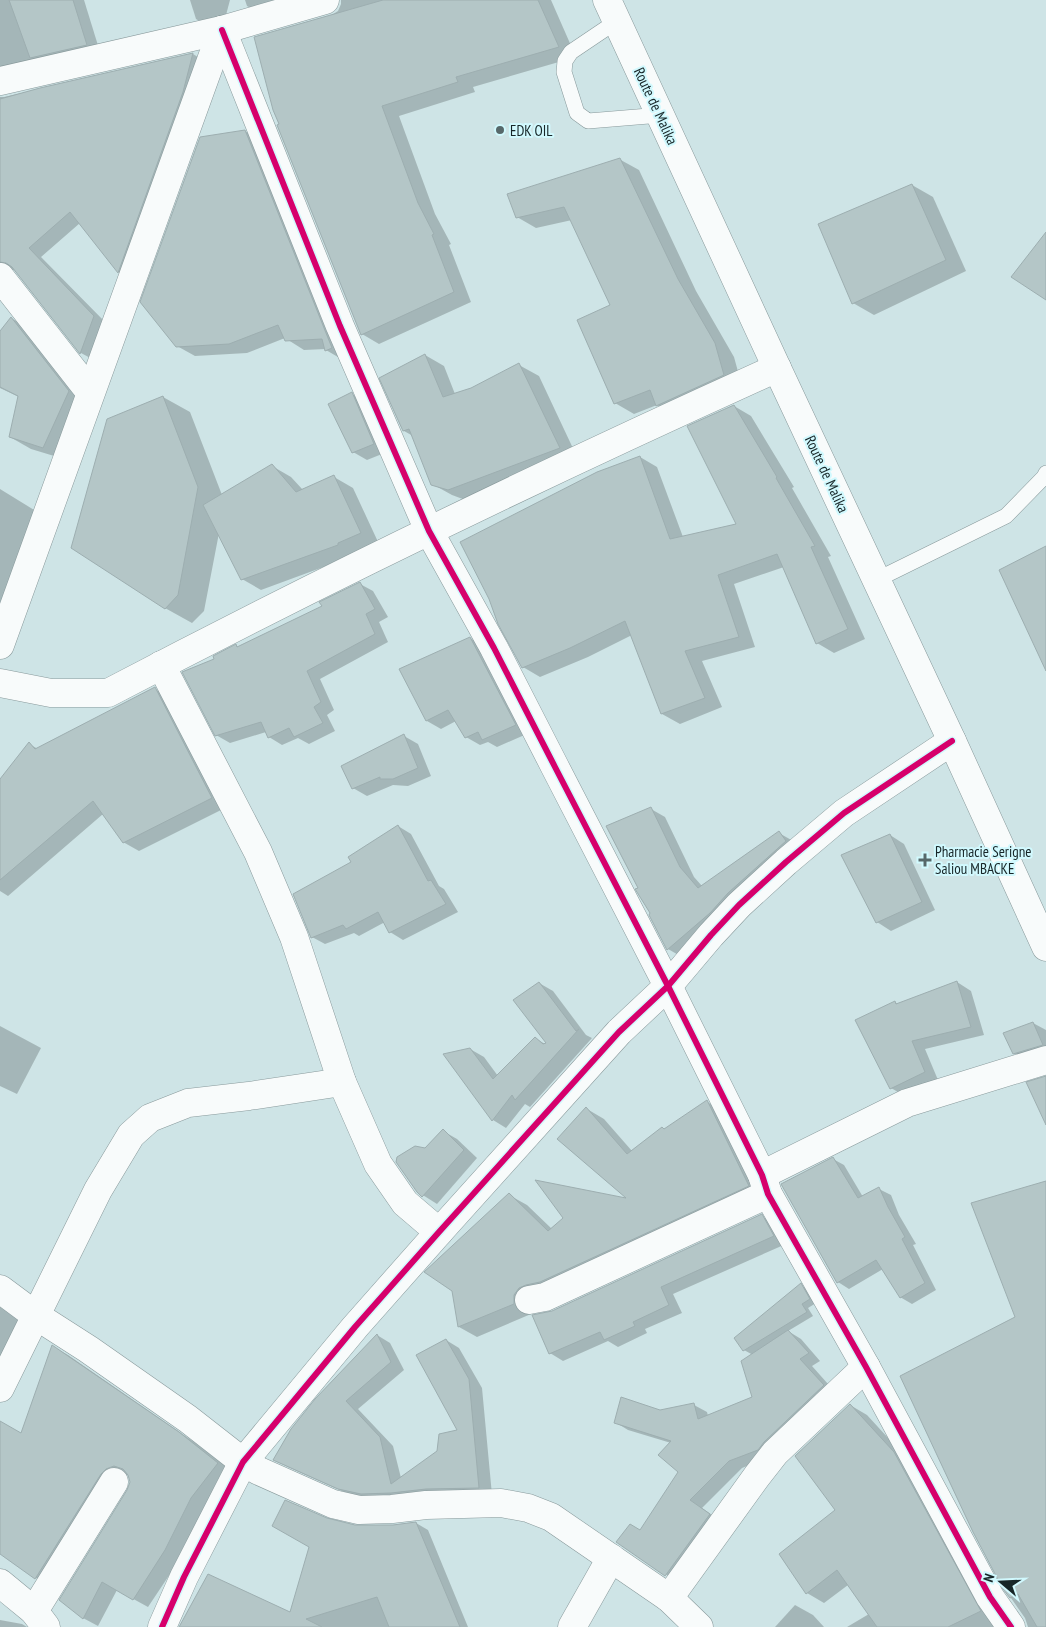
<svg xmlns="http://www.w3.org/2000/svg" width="1046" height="1627" font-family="'PT Sans Narrow',sans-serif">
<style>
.shadow{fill:#0003}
.building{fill:#b4c6c7;stroke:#9daeb0}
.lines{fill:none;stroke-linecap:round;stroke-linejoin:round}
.lane-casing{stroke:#88999b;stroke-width:16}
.street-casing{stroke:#88999b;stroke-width:29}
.secondary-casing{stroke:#88999b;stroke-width:29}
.lane{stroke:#f8fbfb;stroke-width:15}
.street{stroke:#f8fbfb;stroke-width:28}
.secondary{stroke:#f8fbfb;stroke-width:28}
.cycleway-casing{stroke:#d1f9fe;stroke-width:9}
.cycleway{stroke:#d6006c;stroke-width:6}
.poi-dot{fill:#57686a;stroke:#d1f9fe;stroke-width:2}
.labels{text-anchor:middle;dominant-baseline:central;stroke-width:4;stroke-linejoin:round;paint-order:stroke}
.street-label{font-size:15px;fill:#172628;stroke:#d1f9fe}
.poi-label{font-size:15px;fill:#172628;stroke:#d1f9fe;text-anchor:start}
</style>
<rect width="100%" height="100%" fill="#cee4e6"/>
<g class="shadow">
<path d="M0,0H84L100,52L0,82Z"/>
<path d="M190,0H230L222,30L216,31L196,19Z"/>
<path d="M245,0H320L264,16L247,6Z"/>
<path d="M341,0H551L576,57L473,87L475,92L399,116L435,214L451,244L449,245L471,302L379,344L362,334L330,16L338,11L341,4Z"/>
<path d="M193,54L206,62L132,279L119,272L80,223L41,257L107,324L94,360L81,353L16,270H10L0,263V97H4Z"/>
<path d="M245,131L262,141L343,360L326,350V349L304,350L285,338L247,353L195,356L177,346Z"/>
<path d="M619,159L639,170L696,291L734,357L742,386L676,416L657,405L634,414L615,403L612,306L572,220L536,228L517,217Z"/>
<path d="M912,185L933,197L966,271L874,315L853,303Z"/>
<path d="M11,318L32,330L89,404L64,459L31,449L10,437L19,397L0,388V333Z"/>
<path d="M425,355L444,366L455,394L471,390L519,365L539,376L578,459L468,501L452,495L432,484L413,436L404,431Z"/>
<path d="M352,394L366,402L387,452L367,460L353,452Z"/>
<path d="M163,397L190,412L222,495L272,466L291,477L303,490L334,477L353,488L379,544L356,555L261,590L242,579L219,533L204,611L192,623L165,608Z"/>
<path d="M734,406L751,416L794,487L792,488L831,556L828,557L865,639L834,653L817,643L784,567L734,584L755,647L702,661L722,707L680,724L662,714L632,635L588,657L540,677L523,667L640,457L657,467L683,537L738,525Z"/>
<path d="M0,489L39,513L0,614Z"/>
<path d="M360,584L373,591L388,617L379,622L388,642L320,679L334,710L327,715L335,731L309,744L298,738L282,745L269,737L266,732L230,743L216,735L215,659L236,646L239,647L324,607Z"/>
<path d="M470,638L484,646L529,733L497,747L488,742L480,745L466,737L456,721L441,729L427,721Z"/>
<path d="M155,689L170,698L227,807L139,851L123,842L103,814L8,896L0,891V781L29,744L38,749Z"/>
<path d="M404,736L418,744L431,776L408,786L393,785L367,796L353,788Z"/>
<path d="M651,809L665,817L694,877L702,886L779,833L793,841L682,957L668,949L650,915L652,914L640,888Z"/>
<path d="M398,826L411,834L439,886L444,889L458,912L403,940L390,932L385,922L359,936L354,933L325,944L312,937Z"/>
<path d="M890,835L904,844L935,910L891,931L877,922Z"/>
<path d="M957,982L971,991L984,1035L925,1049L938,1080L905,1096L891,1088L895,1002L899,1005Z"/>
<path d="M539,983L553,991L586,1035L592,1038L530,1107L525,1104L506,1128L493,1120L445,1055L470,1049L484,1057L498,1076L535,1038L545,1044L548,1043Z"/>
<path d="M1033,1023L1046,1030V1056L1028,1061L1014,1053Z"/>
<path d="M0,1026L41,1048L17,1094L0,1086Z"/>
<path d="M707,1102L725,1112L766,1196L532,1306L531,1314L477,1337L459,1327L453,1290L509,1195L527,1205L552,1229L630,1200L587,1109L604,1119L632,1151L662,1128L665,1129Z"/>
<path d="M443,1131L457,1139L477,1158L437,1204L418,1192Z"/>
<path d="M833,1159L844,1165L863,1197L879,1189L891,1195L899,1215L916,1244L913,1245L936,1290L912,1304L900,1297L883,1269L849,1289L838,1282Z"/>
<path d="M1046,1182V1627H1028L1025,1618L1004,1588L1017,1317Z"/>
<path d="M761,1216L774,1223L786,1244L673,1294L682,1313L645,1329L647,1333L618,1347L608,1341L563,1361L550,1353L552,1312Z"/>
<path d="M801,1285L807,1289L816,1303L808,1308L813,1316L788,1331L801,1339L820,1361L812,1366L836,1393L770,1457L742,1468L702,1508L722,1522L679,1583L617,1542L641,1531L680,1471L671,1443L628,1430L615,1422L694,1405L707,1412L708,1416L753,1398V1355L744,1350Z"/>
<path d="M0,1298L9,1313L34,1332L0,1375Z"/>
<path d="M377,1335L390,1343L404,1370L358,1409L393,1446L401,1478L438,1452L459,1430L446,1340L459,1348L482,1388L492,1495L405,1500L353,1496L288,1467L275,1460Z"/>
<path d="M53,1347L68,1355L194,1442L233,1472L180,1559L148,1607L117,1590L98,1626L83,1618L128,1491L131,1482L129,1475L122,1477L51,1587L36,1578L0,1553V1422L22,1434Z"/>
<path d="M850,1405L867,1415L911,1463L1001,1627H847L869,1614L848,1585L824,1603L807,1593L837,1510Z"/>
<path d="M326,1520L355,1526H393L416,1523L428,1530L468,1627H396L394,1622L389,1627H180L290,1615Z"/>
<path d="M795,1605L813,1615L824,1627H775Z"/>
<path d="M0,1620L22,1624L27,1627H0Z"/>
</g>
<g class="building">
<path d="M9,0H73L87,45L30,58Z"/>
<path d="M383,0H538L559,47L456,77L458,82L382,106L418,203L434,234L432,235L454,292L361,335L277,125L279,124L273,110L254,37Z"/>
<path d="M193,53L183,92L118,273L70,212L29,248L94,316L80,354L12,267L6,263L0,262V99L40,88Z"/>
<path d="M245,130L332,348L325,351L322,339L285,341L278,325L229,344L176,347L140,302L200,137Z"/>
<path d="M620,158L678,279L715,343L724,375L656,406L650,390L614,404L577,320L610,305L564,207L516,218L507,194Z"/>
<path d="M912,184L946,260L852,304L818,224Z"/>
<path d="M1046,232V300L1011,277Z"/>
<path d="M11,317L69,391L43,448L9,437L18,396L0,387V331Z"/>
<path d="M425,354L443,397L471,388L519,363L560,448L448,490L431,485L409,429L403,431L379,378Z"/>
<path d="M352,392L374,444L352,453L328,404Z"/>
<path d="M163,396L198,487L178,595L165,609L71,548L107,419Z"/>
<path d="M734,405L777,477L776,478L815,546L811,547L848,629L816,644L777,554L718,575L739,637L685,651L705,698L661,714L625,621L570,648L522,668L498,624L489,599L460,542L597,472L640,456L670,539L736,524L687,426Z"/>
<path d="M272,464L296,492L334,475L361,533L338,543V545L241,580L203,505Z"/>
<path d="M1046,546V671L999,570Z"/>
<path d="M360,582L375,609L366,614L375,634L307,671L321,702L314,707L323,723L294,737L289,728L268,738L261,722L215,736L182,672L214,659L213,656L236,644L237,647L322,606L319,602Z"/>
<path d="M470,637L516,725L482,740L478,732L465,738L448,710L426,721L399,669Z"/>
<path d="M155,687L212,798L123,843L93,801L0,880V779L29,742L35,749Z"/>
<path d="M404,734L418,768L393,779H380V777L352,789L341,766Z"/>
<path d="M651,807L680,867L698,888L779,831L786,841L728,893L710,913L667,950L649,915L650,913L635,889L638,888L606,826Z"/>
<path d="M398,825L428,881L431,880L446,904L389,933L378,912L346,929L343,925L311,938L293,894L351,862L348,857Z"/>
<path d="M890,834L922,902L876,923L841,855Z"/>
<path d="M957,981L971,1027L912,1041L925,1072L890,1089L855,1020L895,1001L896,1004Z"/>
<path d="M539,982L576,1031L579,1029L515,1100L512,1095L492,1121L443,1054L470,1048L493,1079L535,1037L543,1044L546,1043L513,1000Z"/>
<path d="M1033,1022L1043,1045L1013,1054L1003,1033Z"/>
<path d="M1046,1076V1125L1026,1082Z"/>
<path d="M707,1100L749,1186L540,1282L526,1285L519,1288L514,1295V1304L458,1327L452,1291L424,1272L509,1193L548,1231L563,1218L535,1180L626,1198L557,1139L586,1107L627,1154L662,1127L664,1129Z"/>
<path d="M443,1129L464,1150L422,1197L417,1192L396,1162L397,1157L415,1146L425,1148Z"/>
<path d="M833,1157L858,1198L879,1187L888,1207L905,1237L902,1239L925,1283L900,1298L876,1260L837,1283L781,1184Z"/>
<path d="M1046,1181V1627H1037L1018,1594L1010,1598L1003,1589L973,1532L900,1376L1015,1317L971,1203Z"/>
<path d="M762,1214L774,1236L661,1287L669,1305L633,1322L635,1326L604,1340L600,1332L549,1354L532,1315L552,1311Z"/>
<path d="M801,1283L810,1299L802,1304L807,1312L743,1351L734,1338Z"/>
<path d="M788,1330L809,1353L800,1359L824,1385L764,1442L758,1450L729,1461L690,1500L710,1514L665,1576L616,1542L630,1524L640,1530L678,1472L658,1455L671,1441L614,1423L621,1397L660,1410L694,1403L698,1419L752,1397L741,1361Z"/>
<path d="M377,1334L391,1362L346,1401L380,1437L391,1484L437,1451L439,1434L457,1430L416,1355L446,1339L469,1379L479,1488L426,1489L391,1493L361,1494L338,1489L273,1460L291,1429L315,1399Z"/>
<path d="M52,1345L179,1432L218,1463L191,1498L165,1550L133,1600L102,1582L83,1619L59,1600L127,1490L130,1482L128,1475L123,1469L114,1466L106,1469L101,1474L35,1579L0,1554V1421L21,1433Z"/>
<path d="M850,1404L894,1452L981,1611L948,1627H877L837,1570L806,1594L779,1554L835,1510L795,1456Z"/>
<path d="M285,1500L327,1518L355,1525H393L416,1522L460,1627H389L377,1597L306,1619L322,1627H179L208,1574L290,1612L309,1547L272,1526Z"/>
</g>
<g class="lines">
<defs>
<g id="lane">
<path d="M617,21L571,52L565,61L564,72L577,113L588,121L661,115"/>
<path d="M876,580L1006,516L1044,477L1046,473"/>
</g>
<g id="street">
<path d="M222,30L340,326L429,531L494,648L555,767L668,986L762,1175L768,1194L866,1367L990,1597L1011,1627"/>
<path d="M0,81L222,30L325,0"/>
<path d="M0,277L90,392"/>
<path d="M0,645L222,30"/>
<path d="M161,665L258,852L294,937L342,1082L378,1164L405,1203L439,1232"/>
<path d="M0,683L51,693H108C327,578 551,470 777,368"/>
<path d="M762,1175L907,1103L1046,1060"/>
<path d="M0,1289L35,1315L88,1349L188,1419L243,1462L259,1471L333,1504L359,1510L392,1509L426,1505L501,1503L528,1508L551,1517L669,1598L699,1627"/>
<path d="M529,1300L545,1297L768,1194"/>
<path d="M0,1388L98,1190L131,1135L150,1118L188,1103L249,1096L342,1082"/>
<path d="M0,1583L34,1611L46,1627"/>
<path d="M669,1598L757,1476L775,1453L866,1367"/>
<path d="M34,1611L114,1482"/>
<path d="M162,1627L184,1577L243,1462L355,1327L439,1232L619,1032L668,986L711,935L739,905L786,862L844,813L952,741"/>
<path d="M572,1627L611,1558"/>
</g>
<path id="secondary" d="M607,0L777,368L952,741L1046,947"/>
</defs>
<use href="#lane" class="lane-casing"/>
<use href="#street" class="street-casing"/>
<use href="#secondary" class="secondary-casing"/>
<use href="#lane" class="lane"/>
<use href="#street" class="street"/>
<use href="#secondary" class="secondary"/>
<defs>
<g id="cycleway">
<path d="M222,30L340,326L429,531L494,648L555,767L668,986L762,1175L768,1194L866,1367L990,1597L1011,1627"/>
<path d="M162,1627L184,1577L243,1462L355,1327L439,1232L619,1032L668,986L711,935L739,905L786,862L844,813L952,741"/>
</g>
</defs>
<use href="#cycleway" class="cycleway-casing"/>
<use href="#cycleway" class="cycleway"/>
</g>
<g class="poi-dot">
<circle cx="500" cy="130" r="5"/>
<path d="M922.5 852.5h5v5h5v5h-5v5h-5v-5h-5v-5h5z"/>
</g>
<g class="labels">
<g class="street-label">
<text transform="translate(656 106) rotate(65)">Route de Malika</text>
<text transform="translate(827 474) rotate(65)">Route de Malika</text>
</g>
<g class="poi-label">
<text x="510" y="130">EDK OIL</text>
<text x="935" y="851">Pharmacie Serigne<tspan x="935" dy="17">Saliou MBACKE</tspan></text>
</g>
</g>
<g transform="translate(1001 1582) rotate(289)" stroke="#d1f9fe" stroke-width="4" paint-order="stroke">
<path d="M0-4L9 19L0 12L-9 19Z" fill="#172628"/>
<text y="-8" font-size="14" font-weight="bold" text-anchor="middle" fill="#172628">N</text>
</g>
</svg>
